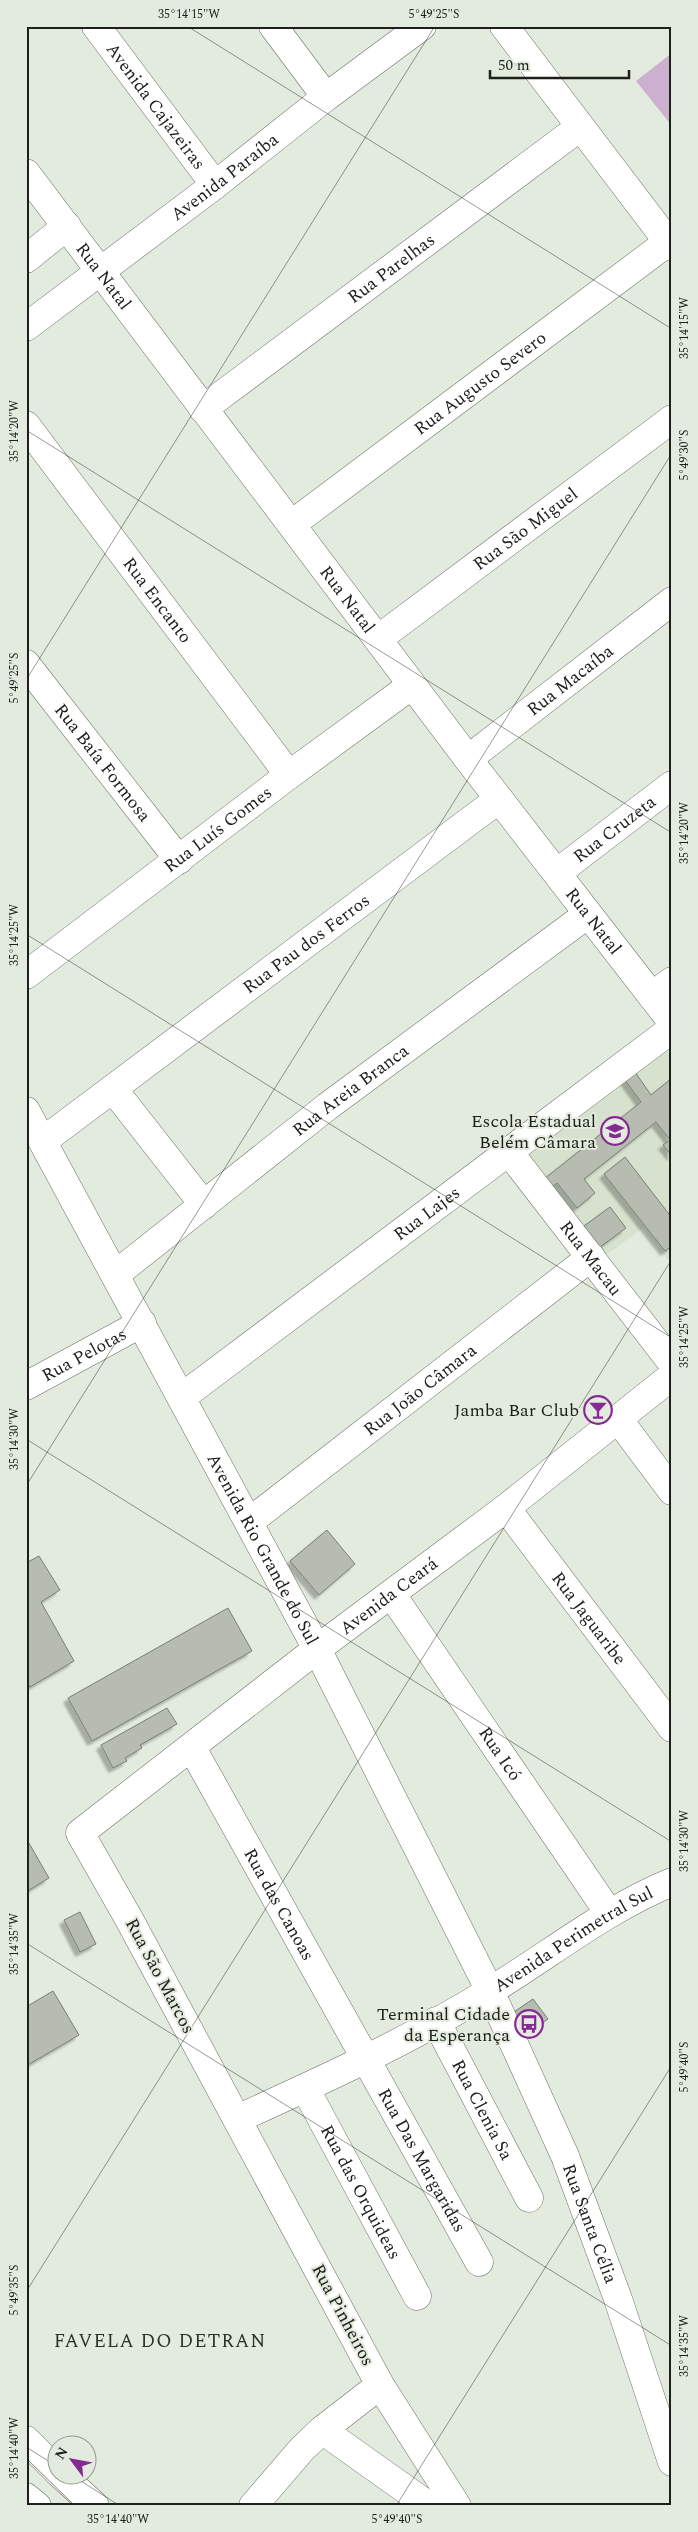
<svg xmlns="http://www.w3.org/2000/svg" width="698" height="2532" font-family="Spectral,serif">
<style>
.built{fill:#d6e2ce}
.green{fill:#cdafd0}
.building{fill:#b6bdb0;stroke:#787f73;filter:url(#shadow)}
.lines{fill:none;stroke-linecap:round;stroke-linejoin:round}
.minor-casing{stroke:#696f64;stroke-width:29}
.major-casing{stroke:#696f64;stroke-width:29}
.minor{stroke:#fff;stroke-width:28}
.major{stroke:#fff;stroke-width:28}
.tram{stroke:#7c8279;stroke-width:1}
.ticks{fill:none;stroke:#1c1f1a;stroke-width:1;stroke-opacity:0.45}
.labels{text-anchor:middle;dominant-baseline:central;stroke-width:4;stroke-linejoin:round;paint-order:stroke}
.street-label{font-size:18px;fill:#1c1f1a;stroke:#e3ebde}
.poi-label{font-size:18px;fill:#1c1f1a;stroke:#e3ebde;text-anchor:end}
.neighbourhood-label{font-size:19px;letter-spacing:1px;fill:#2c3228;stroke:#e3ebde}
.neatline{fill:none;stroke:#1c1f1a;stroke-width:2}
.ticks-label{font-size:12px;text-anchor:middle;fill:#1c1f1a}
</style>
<defs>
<filter id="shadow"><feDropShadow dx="-4.5" dy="4.5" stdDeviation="1" flood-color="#0004"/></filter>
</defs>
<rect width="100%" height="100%" fill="#e3ebde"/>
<path class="built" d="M666,1048L672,1056V1265L643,1228L598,1261L520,1160Z"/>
<path class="green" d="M672,53V126L636,81Z"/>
<g class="building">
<path d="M635,1072L651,1095L672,1078V1156L663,1145L670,1140L656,1122L584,1179L595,1193L577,1208L557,1183L546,1192L539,1183L641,1102L625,1080Z"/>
<path d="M625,1157L672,1218V1246L665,1251L604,1174Z"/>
<path d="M610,1207L626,1228L600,1247L584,1226Z"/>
<path d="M327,1530L355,1564L319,1595L290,1561Z"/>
<path d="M39,1556L60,1590L41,1602L74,1661L30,1687L26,1681V1563Z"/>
<path d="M228,1608L252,1651L92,1741L68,1698Z"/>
<path d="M167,1708L177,1724L140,1745L142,1748L125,1758L127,1761L113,1768L101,1745Z"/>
<path d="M26,1838L49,1878L26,1892Z"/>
<path d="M80,1912L96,1944L80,1952L64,1920Z"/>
<path d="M53,1991L79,2035L26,2066V2007Z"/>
<path d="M533,1999L548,2019L518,2040L514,2012Z"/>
</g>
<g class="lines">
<defs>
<g id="minor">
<path id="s1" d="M96,26L215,185"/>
<path d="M273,26L326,97"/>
<path id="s2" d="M26,173L468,759L672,1022"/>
<path d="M26,259L67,226"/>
<path id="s3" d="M203,409L580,127"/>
<path id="s4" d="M26,425L289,775"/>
<path id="s5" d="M292,524L668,242"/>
<path id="s6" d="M378,639L672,419"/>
<path id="s7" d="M26,664L179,860"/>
<path id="s8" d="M468,759L672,601"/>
<path id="s9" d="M558,872L672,785"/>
<path id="s10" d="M26,975L289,775L412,685"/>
<path d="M652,996L672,981"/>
<path d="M113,1089L204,1205"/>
<path id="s11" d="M26,1111L317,1649L490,1991L565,2156L618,2299L672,2462"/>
<path id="s12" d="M43,1141L499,799"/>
<path id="s13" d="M509,1152L672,1363"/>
<path id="s14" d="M116,1274L328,1106L588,914"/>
<path id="s15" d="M26,1386L142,1323"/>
<path id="s16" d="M182,1397L672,1029"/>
<path d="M618,1419L672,1491"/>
<path id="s17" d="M506,1508L672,1728"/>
<path id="s18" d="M249,1522L591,1257"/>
<path id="s19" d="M392,1595L609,1913"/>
<path id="s20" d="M192,1748L479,2262"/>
<path id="s21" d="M436,2021L529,2198"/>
<path id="s22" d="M305,2088L417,2296"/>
<path id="s23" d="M237,2119C323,2080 409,2041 490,1991C551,1954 606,1909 672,1882"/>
<path d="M322,2430L429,2506"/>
<path d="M26,2440L58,2472"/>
<path d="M60,2474L95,2506"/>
<path d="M26,2497L37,2506"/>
<path d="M253,2506L302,2449L322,2430L380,2385"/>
<path id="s24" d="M457,2506L380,2385L129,1919L80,1833L317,1649L506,1508L672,1376"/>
</g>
<g id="major">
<path d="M504,26L672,247"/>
<path id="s25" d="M26,327L215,185L326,97L422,26"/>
</g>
</defs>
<use href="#minor" class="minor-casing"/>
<use href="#major" class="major-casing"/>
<use href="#minor" class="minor"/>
<use href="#major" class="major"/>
<path class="tram" d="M26,2458L75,2506"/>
</g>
<path class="ticks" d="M187,26L672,329M26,430L672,833M26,680L435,26M26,934L672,1338M26,1439L672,1842M26,1486L672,453M26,1943L672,2346M26,2292L672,1259M26,2447L58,2467M70,2474L120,2506M396,2506L672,2065"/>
<defs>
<symbol id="school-ring" viewBox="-11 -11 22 22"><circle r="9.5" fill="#e3ebde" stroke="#872993" stroke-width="1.5"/><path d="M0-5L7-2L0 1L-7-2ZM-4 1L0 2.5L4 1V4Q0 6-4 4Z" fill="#872993"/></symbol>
<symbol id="bar-ring" viewBox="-11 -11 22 22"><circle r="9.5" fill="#e3ebde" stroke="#872993" stroke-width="1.5"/><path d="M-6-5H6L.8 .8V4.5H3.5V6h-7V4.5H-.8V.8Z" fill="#872993"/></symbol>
<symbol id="bus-ring" viewBox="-11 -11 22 22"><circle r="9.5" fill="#e3ebde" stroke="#872993" stroke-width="1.5"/><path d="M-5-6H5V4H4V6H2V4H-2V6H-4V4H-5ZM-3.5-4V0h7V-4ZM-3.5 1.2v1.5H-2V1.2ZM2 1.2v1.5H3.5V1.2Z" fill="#872993"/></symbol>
</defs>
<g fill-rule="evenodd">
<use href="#school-ring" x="599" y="1115" width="32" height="32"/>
<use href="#bar-ring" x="582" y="1394" width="32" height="32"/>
<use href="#bus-ring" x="513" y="2008" width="32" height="32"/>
</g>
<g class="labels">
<g class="street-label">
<text stroke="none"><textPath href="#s1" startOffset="100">Avenida Cajazeiras</textPath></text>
<text stroke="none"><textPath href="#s25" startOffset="249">Avenida Paraíba</textPath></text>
<text stroke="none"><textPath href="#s3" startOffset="235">Rua Parelhas</textPath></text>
<text stroke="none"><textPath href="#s2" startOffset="129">Rua Natal</textPath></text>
<text stroke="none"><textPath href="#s5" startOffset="235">Rua Augusto Severo</textPath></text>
<text stroke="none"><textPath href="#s6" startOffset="184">Rua São Miguel</textPath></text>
<text stroke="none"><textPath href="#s2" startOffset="534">Rua Natal</textPath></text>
<text stroke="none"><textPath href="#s4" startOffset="219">Rua Encanto</textPath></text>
<text stroke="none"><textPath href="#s8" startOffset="129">Rua Macaíba</textPath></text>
<text stroke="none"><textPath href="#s7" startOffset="125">Rua Baía Formosa</textPath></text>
<text stroke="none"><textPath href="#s10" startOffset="241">Rua Luís Gomes</textPath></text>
<text stroke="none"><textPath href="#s9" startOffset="71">Rua Cruzeta</textPath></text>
<text stroke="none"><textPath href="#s2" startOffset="939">Rua Natal</textPath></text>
<text stroke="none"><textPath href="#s12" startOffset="329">Rua Pau dos Ferros</textPath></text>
<text stroke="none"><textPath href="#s14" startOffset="298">Rua Areia Branca</textPath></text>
<text stroke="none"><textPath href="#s16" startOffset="306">Rua Lajes</textPath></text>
<text stroke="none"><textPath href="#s13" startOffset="134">Rua Macau</textPath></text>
<text stroke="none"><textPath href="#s15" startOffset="66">Rua Pelotas</textPath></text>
<text stroke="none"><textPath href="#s18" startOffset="216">Rua João Câmara</textPath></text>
<text stroke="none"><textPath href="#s11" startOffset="498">Avenida Rio Grande do Sul</textPath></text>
<text stroke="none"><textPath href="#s24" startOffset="1161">Avenida Ceará</textPath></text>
<text stroke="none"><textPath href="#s17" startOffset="138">Rua Jaguaribe</textPath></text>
<text stroke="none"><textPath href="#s19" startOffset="192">Rua Icó</textPath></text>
<text stroke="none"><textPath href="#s20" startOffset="179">Rua das Canoas</textPath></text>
<text stroke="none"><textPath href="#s23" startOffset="382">Avenida Perimetral Sul</textPath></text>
<text transform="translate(160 1976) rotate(62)">Rua São Marcos</text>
<text stroke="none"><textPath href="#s21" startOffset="100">Rua Clenia Sa</textPath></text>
<text stroke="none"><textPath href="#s20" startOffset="472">Rua Das Margaridas</textPath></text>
<text stroke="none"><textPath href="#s22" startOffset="118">Rua das Orquideas</textPath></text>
<text stroke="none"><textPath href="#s11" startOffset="1248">Rua Santa Célia</textPath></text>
<text transform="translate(343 2315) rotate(62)">Rua Pinheiros</text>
</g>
<g class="poi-label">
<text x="596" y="1121">Escola Estadual<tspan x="596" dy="21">Belém Câmara</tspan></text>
<text x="579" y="1410">Jamba Bar Club</text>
<text x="510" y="2014">Terminal Cidade<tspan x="510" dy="21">da Esperança</tspan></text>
</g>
<g class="neighbourhood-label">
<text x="160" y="2341">FAVELA DO DETRAN</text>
</g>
</g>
<rect width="698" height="2532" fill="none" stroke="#e3ebde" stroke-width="55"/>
<g transform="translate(72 2460) rotate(302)"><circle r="24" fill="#e3ebde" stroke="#939990"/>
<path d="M0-4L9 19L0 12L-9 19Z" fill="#872993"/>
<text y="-8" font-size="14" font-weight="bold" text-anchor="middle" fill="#1c1f1a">N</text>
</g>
<path d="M490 70v8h139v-8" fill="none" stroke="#1c1f1a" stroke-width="2.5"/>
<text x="498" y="70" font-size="15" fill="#1c1f1a" stroke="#e3ebde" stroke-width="4" paint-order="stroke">50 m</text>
<rect x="28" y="28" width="642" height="2476" class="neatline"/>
<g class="ticks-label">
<text x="189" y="18">35°14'15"W</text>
<text x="434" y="18">5°49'25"S</text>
<text transform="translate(684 328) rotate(-90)" y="4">35°14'15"W</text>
<text transform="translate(14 431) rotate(-90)" y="4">35°14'20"W</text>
<text transform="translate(684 455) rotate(-90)" y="4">5°49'30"S</text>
<text transform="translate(14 678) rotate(-90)" y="4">5°49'25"S</text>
<text transform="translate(684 833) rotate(-90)" y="4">35°14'20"W</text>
<text transform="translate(14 935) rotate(-90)" y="4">35°14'25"W</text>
<text transform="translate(684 1337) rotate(-90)" y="4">35°14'25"W</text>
<text transform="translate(14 1439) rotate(-90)" y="4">35°14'30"W</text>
<text transform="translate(684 1841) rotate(-90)" y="4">35°14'30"W</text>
<text transform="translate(14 1944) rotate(-90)" y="4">35°14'35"W</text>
<text transform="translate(684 2067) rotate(-90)" y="4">5°49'40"S</text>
<text transform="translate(14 2290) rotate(-90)" y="4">5°49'35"S</text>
<text transform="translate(684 2346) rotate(-90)" y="4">35°14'35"W</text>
<text transform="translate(14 2448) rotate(-90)" y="4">35°14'40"W</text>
<text x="118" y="2523">35°14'40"W</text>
<text x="397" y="2523">5°49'40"S</text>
</g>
</svg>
